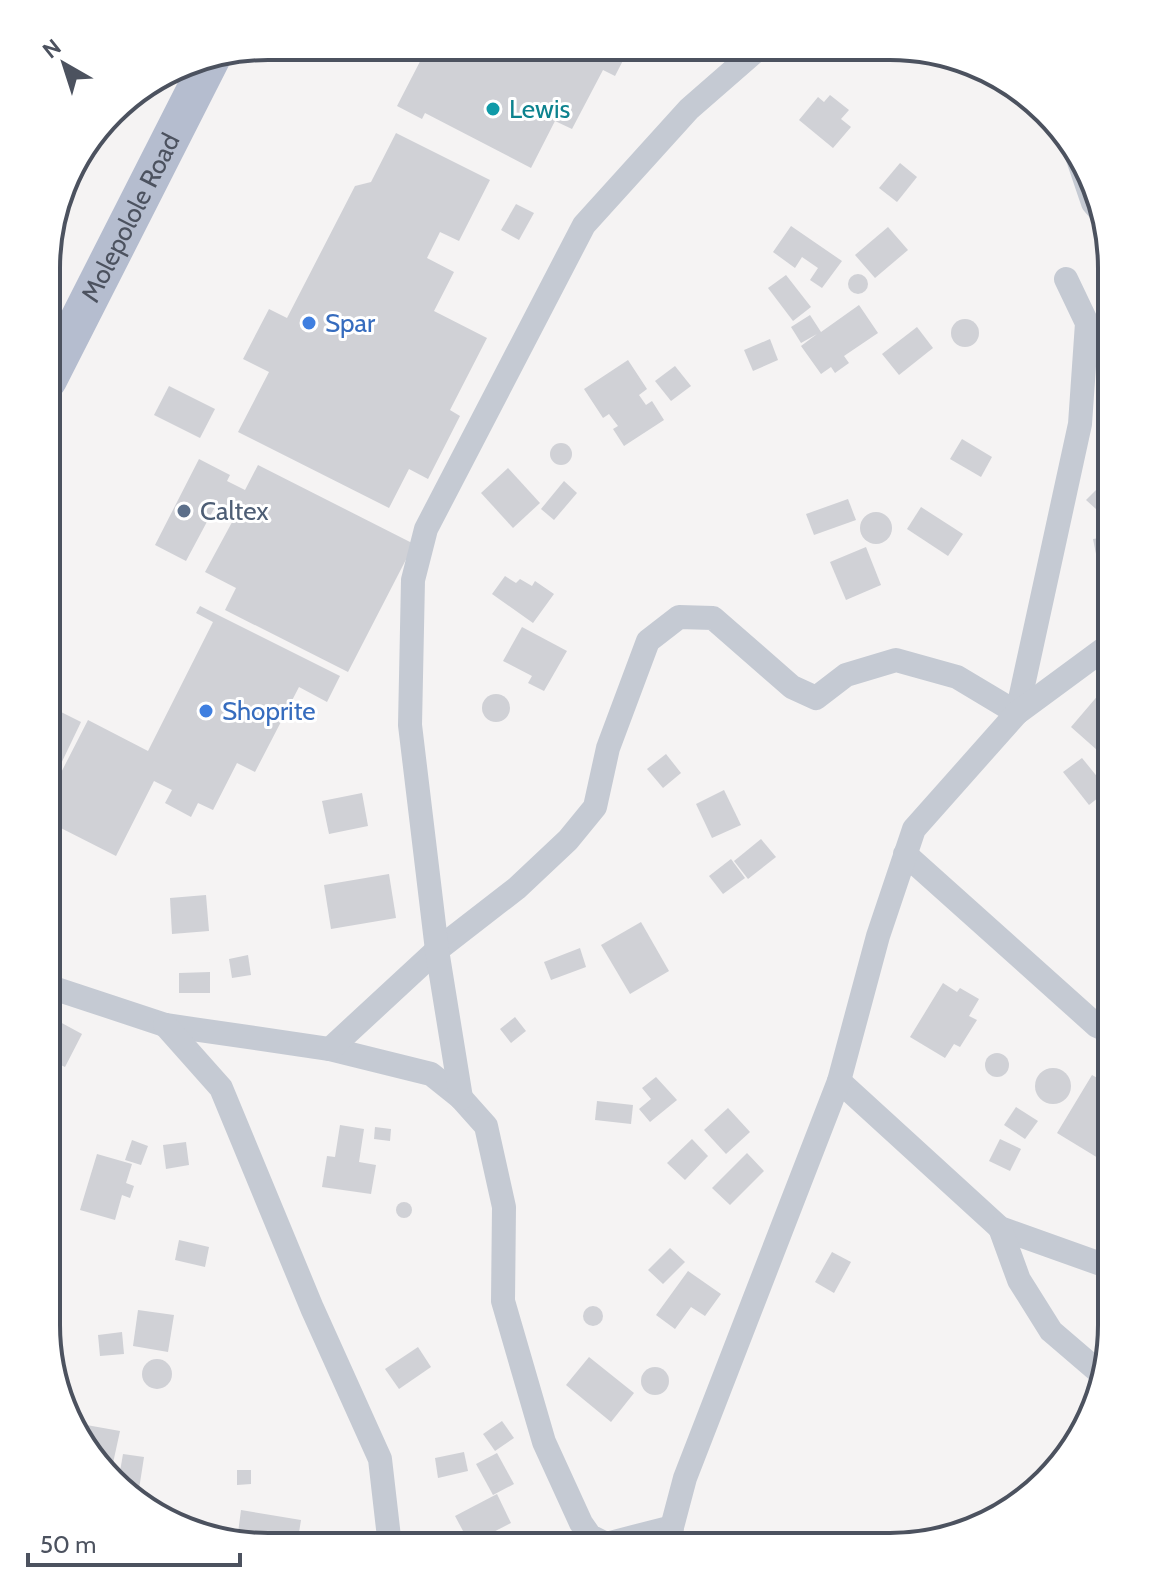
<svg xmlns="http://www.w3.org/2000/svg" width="1158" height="1593" font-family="Cabin,sans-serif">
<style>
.building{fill:#d0d1d6}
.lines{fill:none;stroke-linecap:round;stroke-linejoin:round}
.street{stroke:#c5cad3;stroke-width:24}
.primary{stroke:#b5bdcf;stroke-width:38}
.culture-dot{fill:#0f9aa8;stroke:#fff;stroke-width:3}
.shop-dot{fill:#3f7fe0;stroke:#fff;stroke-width:3}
.service-dot{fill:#5c6f8a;stroke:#fff;stroke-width:3}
.labels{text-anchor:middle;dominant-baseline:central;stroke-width:6;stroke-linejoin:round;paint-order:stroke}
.culture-label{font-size:26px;fill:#0d838f;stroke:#fff;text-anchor:start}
.street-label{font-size:26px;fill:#4c525f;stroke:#fff}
.shop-label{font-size:26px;fill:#366cbe;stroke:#fff;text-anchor:start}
.service-label{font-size:26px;fill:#4e5e75;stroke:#fff;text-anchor:start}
.rim{fill:none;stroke:#4c525f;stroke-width:4}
</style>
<rect width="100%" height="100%" fill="#f5f3f3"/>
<g class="building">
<path d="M428,46L630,47L615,76L603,70L572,129L555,121L531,168L425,113L422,119L397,106Z"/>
<path d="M830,95L849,110L841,119L851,127L833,148L799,120L818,97L824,102Z"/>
<path d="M396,133L490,180L459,241L440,232L427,258L454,272L434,311L487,338L450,410L460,416L428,479L409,469L389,508L238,432L269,372L243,359L269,309L287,318L355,186L371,182Z"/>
<path d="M900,163L917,177L897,202L879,188Z"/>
<path d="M516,204L534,213L519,240L501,230Z"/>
<path d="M791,226L842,261L822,288L810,280L818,268L802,257L795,268L773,252Z"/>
<path d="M888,227L908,250L875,278L855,255Z"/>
<circle cx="858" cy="284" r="10"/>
<path d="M786,275L811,307L793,321L768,288Z"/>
<path d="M859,305L878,333L844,356L849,363L835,373L831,367L821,374L801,346L817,334L801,343L791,327L810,315L821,332Z"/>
<circle cx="965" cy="333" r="14"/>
<path d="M917,327L933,348L899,375L882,354Z"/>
<path d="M770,339L778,360L753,371L744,350Z"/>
<path d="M628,360L647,389L639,395L646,405L652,401L664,420L624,446L613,429L618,426L609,414L603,418L584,389Z"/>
<path d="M675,366L691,386L671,401L655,381Z"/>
<path d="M169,386L215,409L200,438L154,415Z"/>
<path d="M962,439L992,457L981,477L950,459Z"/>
<circle cx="561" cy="454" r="11"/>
<path d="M199,459L230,475L227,481L245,490L258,465L414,544L348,672L225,610L236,588L205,572L237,513L217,503L186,561L155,545Z"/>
<path d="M508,468L540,503L513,528L481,493Z"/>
<path d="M1108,478L1112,481V512L1106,518L1086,500Z"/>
<path d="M564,481L577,493L554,520L541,509Z"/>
<path d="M848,499L856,520L814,535L806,514Z"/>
<path d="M921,507L963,534L948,556L907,529Z"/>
<circle cx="876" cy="528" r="16"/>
<path d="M1112,536V561L1098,564L1093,539Z"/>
<path d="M866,547L881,585L846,600L830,562Z"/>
<path d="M505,576L516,583L520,579L532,586L535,581L554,594L533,623L492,594Z"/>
<path d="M200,606L340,676L327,702L299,687L255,772L237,763L213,810L198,803L191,817L165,803L172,790L154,781L116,856L47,821V800L88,720L148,751L213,622L196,613Z"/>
<path d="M522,627L567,651L544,691L528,683L532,676L503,661Z"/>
<path d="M1112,679V738L1109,736L1097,750L1071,727Z"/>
<circle cx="496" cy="708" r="14"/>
<path d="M57,710L81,722L47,793V730Z"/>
<path d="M666,754L681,773L663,788L647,769Z"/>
<path d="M1082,758L1108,790L1089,805L1063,772Z"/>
<path d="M724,790L741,825L712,838L696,804Z"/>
<path d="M362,793L368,826L329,834L322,801Z"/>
<path d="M761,839L776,857L748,879L734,861Z"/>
<path d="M731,859L745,878L723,894L709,876Z"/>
<path d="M389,874L396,918L331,929L324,885Z"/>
<path d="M206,895L209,931L172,934L170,898Z"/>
<path d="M641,922L669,971L630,994L601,945Z"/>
<path d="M580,948L586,967L551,980L544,962Z"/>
<path d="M248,955L251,975L232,978L229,959Z"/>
<path d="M210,972V993H179V973Z"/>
<path d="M943,983L957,992L960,988L979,999L969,1016L977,1020L960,1047L954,1044L945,1058L910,1037Z"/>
<path d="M47,1015L82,1034L65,1067L46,1058Z"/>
<path d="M515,1017L526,1031L511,1043L500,1029Z"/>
<circle cx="997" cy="1065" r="12"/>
<circle cx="1053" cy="1086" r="18"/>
<path d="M1092,1075L1112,1086V1100L1108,1105L1112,1107V1146L1103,1161L1057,1133Z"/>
<path d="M656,1077L677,1100L650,1122L639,1109L651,1099L642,1088Z"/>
<path d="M597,1101L633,1105L631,1124L595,1120Z"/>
<path d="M1016,1107L1038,1121L1025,1139L1004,1125Z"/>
<path d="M728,1108L750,1132L726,1154L704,1130Z"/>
<path d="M340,1125L364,1129L359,1162L376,1165L371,1194L322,1187L327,1156L335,1157Z"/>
<path d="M375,1127L391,1129L390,1141L374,1139Z"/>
<path d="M692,1139L708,1156L685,1180L667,1163Z"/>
<path d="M1000,1139L1021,1149L1010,1171L989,1161Z"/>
<path d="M132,1140L148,1146L141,1165L125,1160Z"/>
<path d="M186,1142L189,1165L166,1169L163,1145Z"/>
<path d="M747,1153L764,1171L730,1205L712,1188Z"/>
<path d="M97,1154L132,1164L126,1183L134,1186L130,1198L122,1195L115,1220L80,1210Z"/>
<circle cx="404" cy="1210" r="8"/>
<path d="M179,1240L209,1247L205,1267L175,1260Z"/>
<path d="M670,1248L685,1262L663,1284L648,1270Z"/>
<path d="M832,1252L851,1262L834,1293L815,1282Z"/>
<path d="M688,1271L721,1294L705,1316L691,1307L675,1329L656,1315Z"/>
<circle cx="593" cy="1316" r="10"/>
<path d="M138,1310L174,1315L168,1352L133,1346Z"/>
<path d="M122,1332L124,1354L100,1356L98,1335Z"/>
<path d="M418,1347L431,1367L399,1389L385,1369Z"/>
<path d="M589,1357L634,1393L611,1422L566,1385Z"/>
<circle cx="157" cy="1374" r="15"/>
<circle cx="655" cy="1381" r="14"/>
<path d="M502,1421L514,1438L495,1451L483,1434Z"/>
<path d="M81,1424L120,1431L113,1463L100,1461L79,1435Z"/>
<path d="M464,1452L468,1471L438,1478L435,1458Z"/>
<path d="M497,1453L514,1484L493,1495L476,1464Z"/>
<path d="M123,1454L144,1457L137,1502L133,1501L118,1483Z"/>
<path d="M237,1470H251V1484L237,1485Z"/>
<path d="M497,1494L511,1523L470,1544L455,1516Z"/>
<path d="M241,1510L301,1520L297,1545H245L247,1535L238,1533Z"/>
</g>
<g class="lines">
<g class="street">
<path d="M1077,156L1093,203L1099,210"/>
<path d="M905,854L1097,1026L1112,1033"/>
<path d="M47,986L165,1025L330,1049L431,1074L461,1098L486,1126L504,1207L503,1301L544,1442L581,1523L590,1536L606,1544L672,1527"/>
<path d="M165,1025L221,1088L312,1308L380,1459L390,1546"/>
<path d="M330,1049L437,950L517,888L568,840L595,807L608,748L648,641L679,617L713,618L792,687L816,698L846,675L896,660L957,677L1017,713L1080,424L1087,323L1066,279"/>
<path d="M839,1081L1000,1228L1112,1268"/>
<path d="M461,1098L437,950L410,725L413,580L426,529L584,225L689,109L760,47"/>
<path d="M1000,1228L1019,1280L1051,1331L1100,1373"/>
<path d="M669,1546L672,1527L685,1478L839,1081L878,936L914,829L1017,713L1112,643"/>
</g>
<path class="primary" id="s1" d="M48,380L213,55"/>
</g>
<circle class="culture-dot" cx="493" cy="109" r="8"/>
<g class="shop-dot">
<circle cx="309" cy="323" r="8"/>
<circle cx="206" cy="711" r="8"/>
</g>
<circle class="service-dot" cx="184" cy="511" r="8"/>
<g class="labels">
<g class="culture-label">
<text x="509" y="109">Lewis</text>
</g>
<g class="street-label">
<text stroke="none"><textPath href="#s1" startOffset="182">Molepolole Road</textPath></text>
</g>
<g class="shop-label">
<text x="325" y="323">Spar</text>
<text x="222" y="711">Shoprite</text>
</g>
<g class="service-label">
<text x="200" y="511">Caltex</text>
</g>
</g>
<path d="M0 0H1158V1593H0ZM268 60H890A208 208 0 0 1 1098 268V1325A208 208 0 0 1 890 1533H268A208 208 0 0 1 60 1325V268A208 208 0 0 1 268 60Z" fill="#fff" fill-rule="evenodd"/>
<path class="rim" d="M268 60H890A208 208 0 0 1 1098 268V1325A208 208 0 0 1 890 1533H268A208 208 0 0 1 60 1325V268A208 208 0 0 1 268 60Z"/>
<g transform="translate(64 64) rotate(321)" stroke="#ffffff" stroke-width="6" paint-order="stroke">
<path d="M0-6L14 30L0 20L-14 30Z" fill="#4c525f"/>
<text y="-12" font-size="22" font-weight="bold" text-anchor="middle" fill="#4c525f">N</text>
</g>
<path d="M28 1553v12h212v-12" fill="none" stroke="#4c525f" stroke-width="4"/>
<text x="40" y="1553" font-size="24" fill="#4c525f" stroke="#ffffff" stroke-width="6" paint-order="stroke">50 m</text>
</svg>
